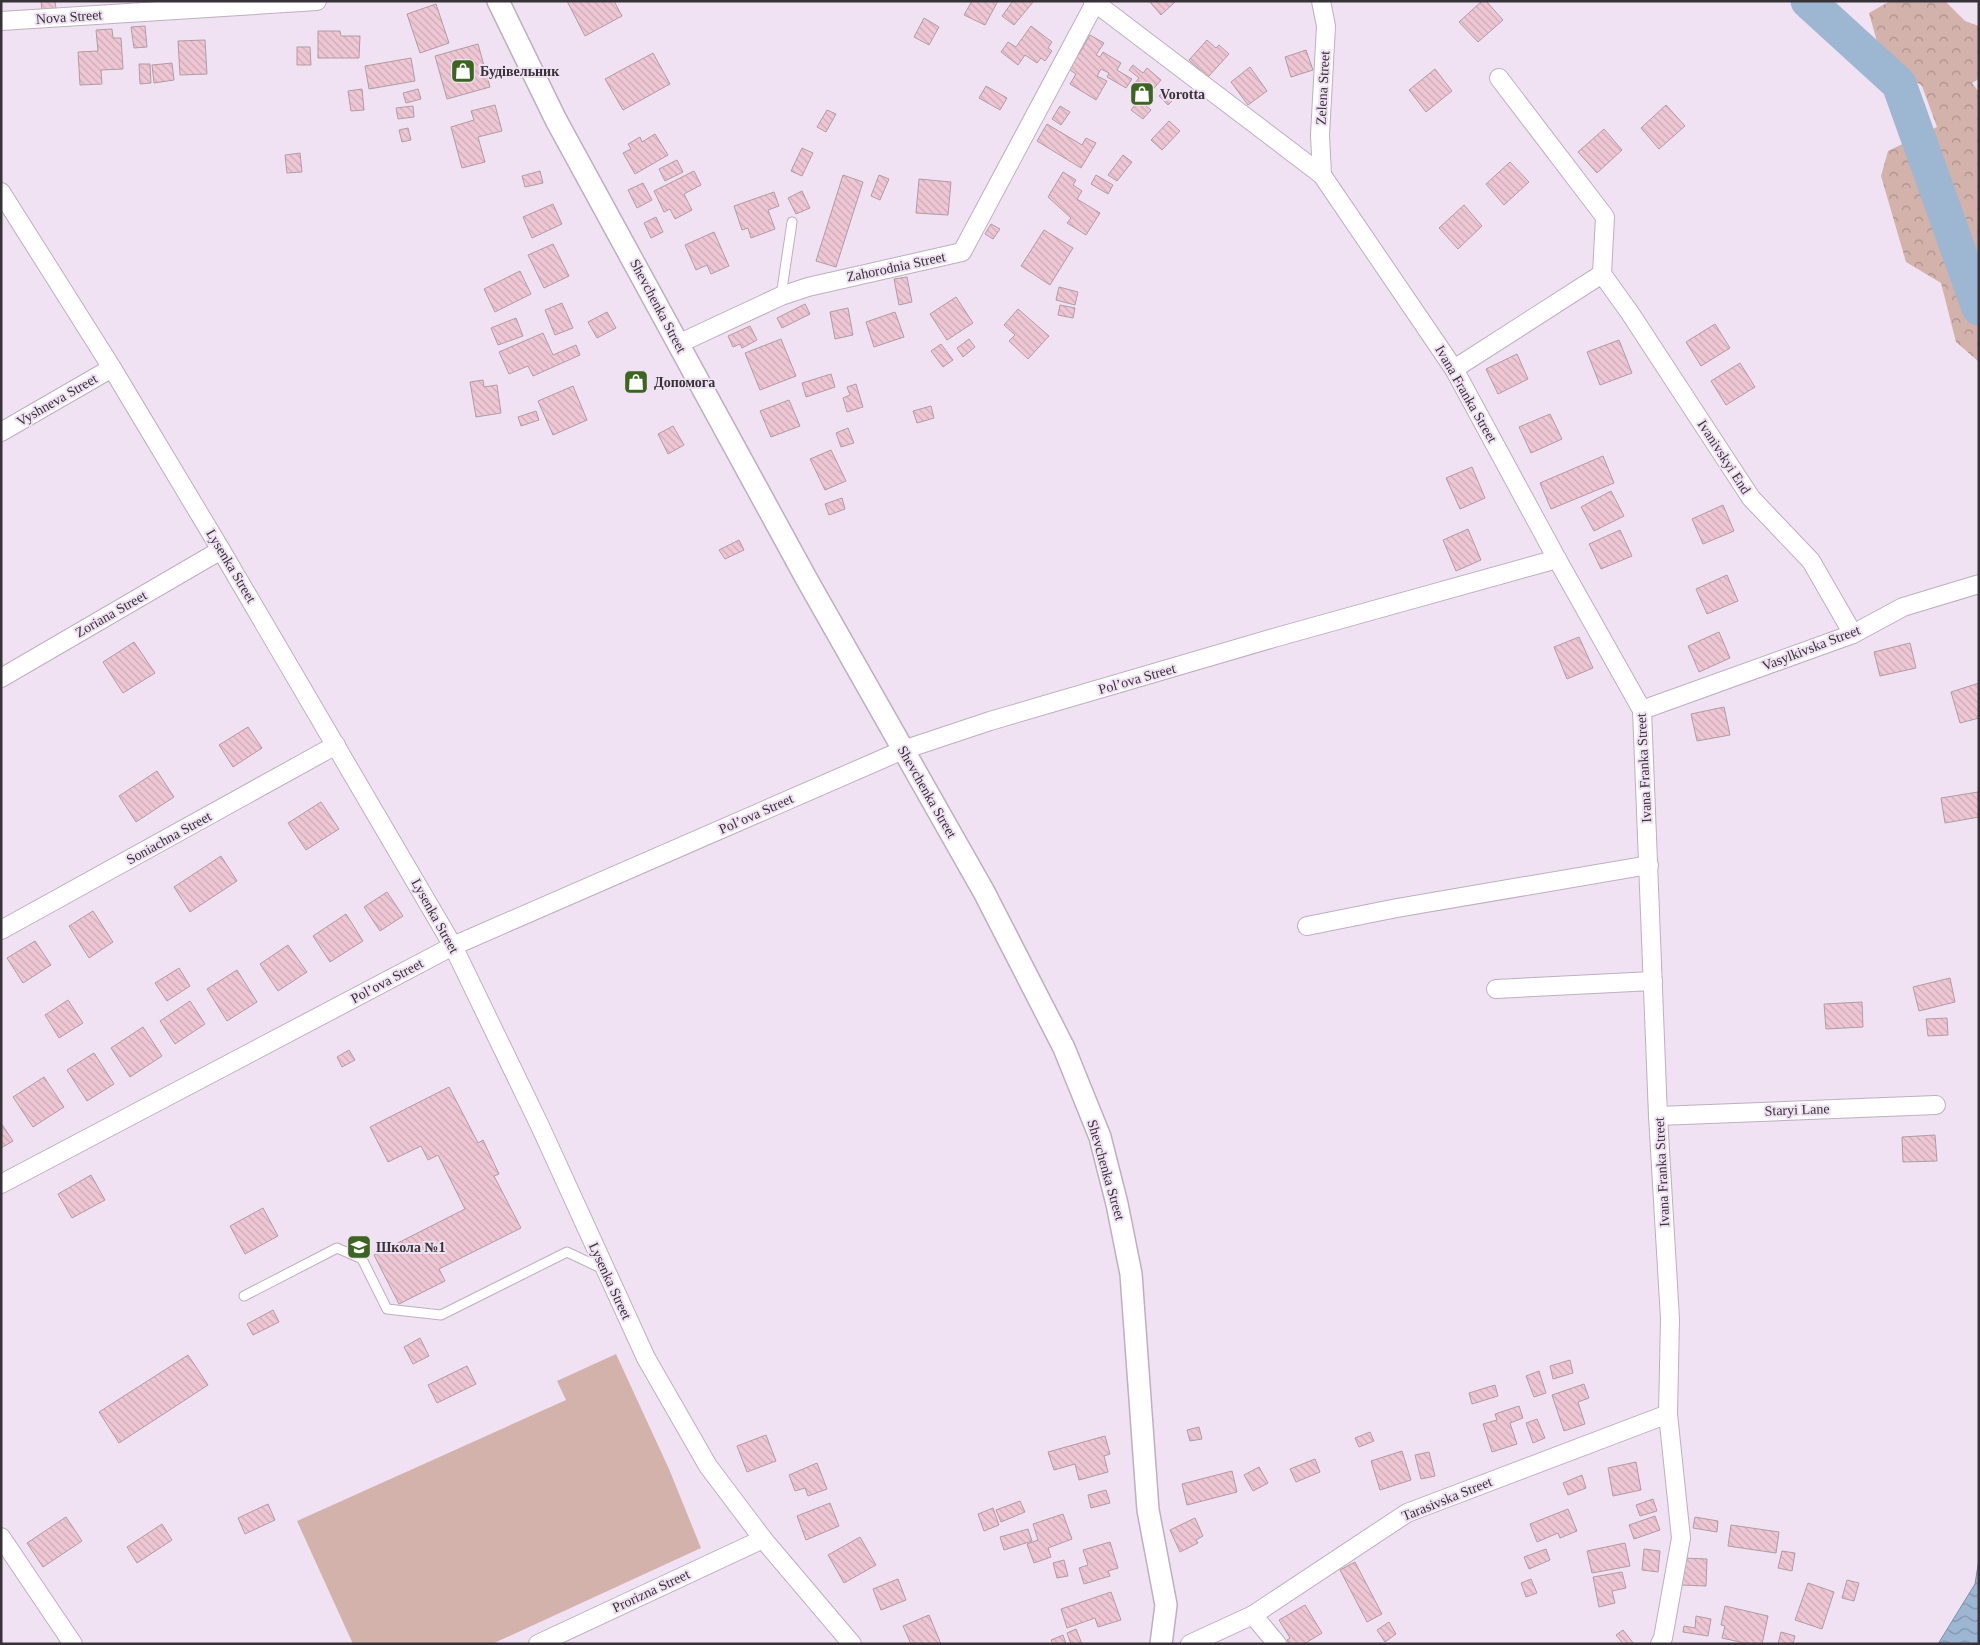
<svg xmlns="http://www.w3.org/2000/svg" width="1980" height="1645" font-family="'Times New Roman',serif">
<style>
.forest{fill:url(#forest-crowns)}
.pitch{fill:#d3b2ab}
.water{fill:url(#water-waves);stroke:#7e8ea4}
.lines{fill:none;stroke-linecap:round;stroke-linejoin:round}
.river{stroke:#9db6d2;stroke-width:35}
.building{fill:url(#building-back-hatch);stroke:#b19ca3}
.service-casing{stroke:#bdafbf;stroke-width:11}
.minor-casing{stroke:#bdafbf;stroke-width:20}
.tertiary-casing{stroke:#bdafbf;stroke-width:24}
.service{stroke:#fff;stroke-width:9}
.minor{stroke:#fff;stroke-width:18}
.tertiary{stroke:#fff;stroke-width:21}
.labels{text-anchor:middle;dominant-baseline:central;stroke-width:4;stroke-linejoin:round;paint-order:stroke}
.street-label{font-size:14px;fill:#373238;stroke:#f0e2f3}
.poi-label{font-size:14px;font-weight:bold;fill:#373238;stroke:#f0e2f3;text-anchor:start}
</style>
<defs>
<pattern id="forest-crowns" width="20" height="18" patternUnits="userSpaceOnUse" patternTransform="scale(1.25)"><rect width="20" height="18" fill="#d3b2ab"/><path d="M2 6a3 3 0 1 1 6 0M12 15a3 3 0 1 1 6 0" fill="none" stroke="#ac918c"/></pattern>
<pattern id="water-waves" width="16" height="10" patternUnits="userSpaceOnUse" patternTransform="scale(1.25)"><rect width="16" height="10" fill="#9db6d2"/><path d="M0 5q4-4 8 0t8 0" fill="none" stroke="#8195ab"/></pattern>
<pattern id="building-back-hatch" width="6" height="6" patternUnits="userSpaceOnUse" patternTransform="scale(1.25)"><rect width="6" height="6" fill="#eec6d4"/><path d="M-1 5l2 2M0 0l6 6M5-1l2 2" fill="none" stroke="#cdabb7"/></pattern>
</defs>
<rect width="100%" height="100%" fill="#f0e2f3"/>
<path class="forest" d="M1890,1H1945L1965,21L1979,26V79L1972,83L1979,92V362L1956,342L1941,283L1906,262L1881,176L1888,151L1937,127L1922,86L1881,56L1869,13Z"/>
<path class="pitch" d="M616,1354L669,1469L701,1548L492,1644H353L297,1521L566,1400L557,1381Z"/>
<path class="water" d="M1979,1559V1644H1938L1975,1584Z"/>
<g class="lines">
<path class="river" d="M1808,1L1899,84L1979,308"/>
</g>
<g class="building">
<path d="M41,1H55L56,9L42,11Z"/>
<path d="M567,1H614L622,16L585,36Z"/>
<path d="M972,1H998L985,25L964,15Z"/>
<path d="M1013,1H1034L1014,25L1002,16Z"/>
<path d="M1149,1H1176L1161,15Z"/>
<path d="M1482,1H1486L1503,20L1478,42L1459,22Z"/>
<path d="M436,4L449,43L420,53L407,14Z"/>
<path d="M924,18L939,27L929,45L914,37Z"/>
<path d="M145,26L147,47L134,48L131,27Z"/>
<path d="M1031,26L1052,42L1048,48L1052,51L1045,61L1041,58L1037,63L1025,55L1018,65L1001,52L1008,42L1016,47Z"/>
<path d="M112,29L113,38H121L123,69L101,70L102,84L80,85L78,52L98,51L96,30Z"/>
<path d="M318,31H340L341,36H360L359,58H318Z"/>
<path d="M1090,35L1104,43L1096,55L1100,57L1103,52L1121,63L1117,70L1132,79L1126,88L1107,77L1109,73L1101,69L1097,76L1107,81L1096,100L1070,84L1076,74L1067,68L1076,53L1079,54Z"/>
<path d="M205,40L207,74L180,75L178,41Z"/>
<path d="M1207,40L1216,48L1219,45L1229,54L1208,77L1189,60Z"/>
<path d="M478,44L490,87L447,99L435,56Z"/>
<path d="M297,47H310L311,65H297Z"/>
<path d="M1306,50L1313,70L1291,77L1285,57Z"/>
<path d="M653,53L670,84L623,110L605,79Z"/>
<path d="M411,58L415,81L369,89L365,66Z"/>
<path d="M172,63L174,80L154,83L152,65Z"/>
<path d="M139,64H150L151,83L140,84Z"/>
<path d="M1133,65L1143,73L1147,68L1161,80L1149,94L1135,83L1139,78L1129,70Z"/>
<path d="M1250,67L1267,91L1248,105L1231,82Z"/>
<path d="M1435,69L1452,91L1426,112L1409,90Z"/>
<path d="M986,86L1007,98L1000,110L979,98Z"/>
<path d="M1166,88L1176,97L1168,105L1159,96Z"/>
<path d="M362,89L364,110L351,111L348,91Z"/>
<path d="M418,89L421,99L406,103L403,93Z"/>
<path d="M1139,100L1151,110L1143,119L1131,110Z"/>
<path d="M495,105L502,131L478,137L485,162L462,168L451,127L474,120L471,111Z"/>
<path d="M1666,105L1685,126L1659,149L1641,128Z"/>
<path d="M413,106L414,117L398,119L396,108Z"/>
<path d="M1060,106L1070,112L1061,125L1052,119Z"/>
<path d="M827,110L836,114L826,132L817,127Z"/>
<path d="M1169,121L1180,131L1162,150L1151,140Z"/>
<path d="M1047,124L1082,145L1086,138L1096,143L1081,168L1037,141Z"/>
<path d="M408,128L411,140L402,142L399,130Z"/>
<path d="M1604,129L1622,150L1597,173L1578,152Z"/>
<path d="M655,134L668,155L635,174L623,153L631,149L628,144L640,137L642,142Z"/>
<path d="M802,148L813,153L802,176L791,171Z"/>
<path d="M300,153L302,172L287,173L285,155Z"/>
<path d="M1123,155L1132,162L1117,181L1108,175Z"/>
<path d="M677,160L683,172L665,181L659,169Z"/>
<path d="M1510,162L1529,182L1504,205L1486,184Z"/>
<path d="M540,171L543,183L525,187L522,176Z"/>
<path d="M694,171L701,185L684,194L692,210L675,219L670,209L664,212L654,191Z"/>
<path d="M1063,172L1076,180L1073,185L1082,191L1077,199L1100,213L1086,235L1067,223L1071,218L1048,197Z"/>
<path d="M843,175L863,182L836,267L816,261Z"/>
<path d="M879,175L889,179L880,200L871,196Z"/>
<path d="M1096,175L1113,185L1108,194L1091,184Z"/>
<path d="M919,179L951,182L948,215L916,213Z"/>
<path d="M643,183L652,200L637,208L628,190Z"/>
<path d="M802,191L810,208L796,214L788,198Z"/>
<path d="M774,192L779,206L768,210L775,229L751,238L748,228L742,230L734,206Z"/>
<path d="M553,204L562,224L532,238L523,217Z"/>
<path d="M1464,205L1482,226L1458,249L1439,228Z"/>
<path d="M656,217L663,232L651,238L644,223Z"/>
<path d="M991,224L1000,229L993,239L985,234Z"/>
<path d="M1044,230L1073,248L1050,285L1021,266Z"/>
<path d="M714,232L729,266L711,274L707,265L696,270L685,245Z"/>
<path d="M553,244L569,276L544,288L528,255Z"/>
<path d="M520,271L531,294L495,312L484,289Z"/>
<path d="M907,277L912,302L899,305L894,279Z"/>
<path d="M1059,287L1078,292L1075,305L1056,300Z"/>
<path d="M956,297L973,323L947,340L930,314Z"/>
<path d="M562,303L573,328L555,335L545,310Z"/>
<path d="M805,304L810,314L782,328L777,318Z"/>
<path d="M1060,305L1075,308L1073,318L1058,315Z"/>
<path d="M848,308L853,335L835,339L830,312Z"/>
<path d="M1018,309L1049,336L1028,359L1009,341L1015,335L1004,325Z"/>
<path d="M607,312L616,328L597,338L588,322Z"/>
<path d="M895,312L904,337L874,347L866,322Z"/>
<path d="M516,318L523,336L498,345L491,328Z"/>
<path d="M1715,324L1730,348L1701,366L1686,342Z"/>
<path d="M750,326L757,340L742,348L740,344L733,347L728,336Z"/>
<path d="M543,333L553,355L576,345L580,355L533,376L528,366L509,374L499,352Z"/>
<path d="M781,339L796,376L760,390L745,353Z"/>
<path d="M969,339L975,347L963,357L957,348Z"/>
<path d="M1619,340L1632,373L1600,385L1587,352Z"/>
<path d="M941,344L953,360L943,367L931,351Z"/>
<path d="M1517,354L1528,379L1498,394L1486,369Z"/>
<path d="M1740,363L1755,387L1726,405L1711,381Z"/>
<path d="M638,371L646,386L634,393L626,378Z"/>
<path d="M831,374L835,387L806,397L802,383Z"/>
<path d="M483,380L484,387L497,385L501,413L476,417L470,382Z"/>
<path d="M856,384L863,407L847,412L843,398L850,395L847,387Z"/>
<path d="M573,386L587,420L553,435L538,401Z"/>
<path d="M789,400L800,426L771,437L760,411Z"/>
<path d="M931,406L934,418L917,423L913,411Z"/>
<path d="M536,411L539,420L521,426L518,417Z"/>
<path d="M1550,414L1562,439L1531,453L1519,427Z"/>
<path d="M673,426L684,445L668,454L658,434Z"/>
<path d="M848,428L854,443L841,447L836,433Z"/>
<path d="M831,450L846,481L825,490L810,459Z"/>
<path d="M1603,456L1614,483L1551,509L1540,483Z"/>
<path d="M1472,467L1485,498L1460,509L1446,478Z"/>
<path d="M1611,491L1624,516L1594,531L1581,507Z"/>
<path d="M842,498L845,509L829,515L825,504Z"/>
<path d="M1723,505L1734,531L1703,544L1692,519Z"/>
<path d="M1468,529L1481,560L1456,571L1443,540Z"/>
<path d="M1620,530L1632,556L1601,569L1589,544Z"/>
<path d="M739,540L744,550L725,559L719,550Z"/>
<path d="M1727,575L1738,601L1707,614L1696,589Z"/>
<path d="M1719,632L1730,658L1699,672L1688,646Z"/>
<path d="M1579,637L1593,668L1567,679L1554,647Z"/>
<path d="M134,642L155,673L123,693L103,662Z"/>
<path d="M1910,643L1916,668L1880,676L1874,652Z"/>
<path d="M1979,683V718L1960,723L1951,692Z"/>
<path d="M1724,707L1730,735L1697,741L1691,714Z"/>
<path d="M248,727L262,748L233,767L219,745Z"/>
<path d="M157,771L174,797L136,822L119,796Z"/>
<path d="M1978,792L1979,817L1945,823L1941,798Z"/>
<path d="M321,802L339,829L306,850L288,823Z"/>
<path d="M221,856L237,881L190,912L174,887Z"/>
<path d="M387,892L403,916L380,931L364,907Z"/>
<path d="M93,911L113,942L89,958L69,926Z"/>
<path d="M346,914L363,941L330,962L313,936Z"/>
<path d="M35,941L51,965L23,983L7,958Z"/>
<path d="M288,945L307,972L278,991L260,964Z"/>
<path d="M179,968L190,986L167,1001L155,983Z"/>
<path d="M237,970L257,1002L227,1021L207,989Z"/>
<path d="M1950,978L1955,1002L1919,1011L1913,987Z"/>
<path d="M68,1000L83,1023L59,1038L45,1015Z"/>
<path d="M190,1001L205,1024L175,1044L160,1021Z"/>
<path d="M1862,1002L1863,1027L1826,1029L1824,1004Z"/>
<path d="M1947,1018L1948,1035L1928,1036L1926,1019Z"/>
<path d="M143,1027L162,1056L130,1077L111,1048Z"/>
<path d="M349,1050L355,1060L342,1067L337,1057Z"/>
<path d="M94,1053L114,1084L87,1101L67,1070Z"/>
<path d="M44,1077L64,1107L33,1127L13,1097Z"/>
<path d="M449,1087L478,1143L483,1140L499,1174L494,1176L521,1228L439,1269L445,1281L399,1304L374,1255L465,1209L438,1155L428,1160L421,1146L388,1162L370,1127Z"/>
<path d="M1,1123L13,1141L1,1148Z"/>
<path d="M1935,1135L1937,1161L1903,1162L1902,1137Z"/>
<path d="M91,1175L105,1200L72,1218L58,1194Z"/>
<path d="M263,1208L278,1236L245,1254L230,1226Z"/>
<path d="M273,1310L279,1322L253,1335L247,1324Z"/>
<path d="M420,1338L429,1356L413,1364L404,1347Z"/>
<path d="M188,1355L208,1385L119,1443L99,1412Z"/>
<path d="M1570,1360L1573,1373L1553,1379L1550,1366Z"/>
<path d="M467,1366L476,1384L437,1403L428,1385Z"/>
<path d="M1539,1371L1546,1393L1534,1397L1526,1376Z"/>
<path d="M1584,1384L1589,1398L1578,1402L1585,1424L1564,1431L1552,1395Z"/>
<path d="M1495,1385L1498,1396L1472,1404L1469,1393Z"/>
<path d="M1519,1406L1523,1418L1510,1423L1517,1444L1492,1452L1483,1424L1497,1420L1495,1414Z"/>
<path d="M1537,1419L1545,1438L1533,1443L1526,1423Z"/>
<path d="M1199,1427L1202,1439L1190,1441L1187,1430Z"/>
<path d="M1370,1432L1374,1441L1359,1447L1355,1438Z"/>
<path d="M766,1435L776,1461L747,1472L737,1446Z"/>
<path d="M1105,1436L1110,1454L1104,1456L1108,1472L1079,1480L1075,1464L1054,1470L1048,1452Z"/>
<path d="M1402,1451L1411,1480L1380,1490L1371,1461Z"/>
<path d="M1429,1452L1435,1476L1421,1479L1415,1455Z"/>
<path d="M1315,1459L1320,1472L1296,1482L1290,1469Z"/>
<path d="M1636,1462L1641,1490L1613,1496L1608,1468Z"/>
<path d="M817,1463L827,1489L808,1496L805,1488L795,1491L789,1475Z"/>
<path d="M1259,1467L1268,1483L1253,1491L1244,1475Z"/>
<path d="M1232,1471L1237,1492L1187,1505L1182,1484Z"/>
<path d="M1582,1475L1586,1488L1568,1495L1563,1483Z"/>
<path d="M1106,1490L1110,1503L1091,1508L1088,1495Z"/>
<path d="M1653,1499L1657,1511L1640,1516L1636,1505Z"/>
<path d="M1020,1501L1025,1512L1001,1522L996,1510Z"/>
<path d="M830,1503L839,1526L806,1540L797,1516Z"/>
<path d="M268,1504L275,1520L245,1534L238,1518Z"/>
<path d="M993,1508L999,1525L984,1531L978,1514Z"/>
<path d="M1568,1509L1577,1531L1560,1538L1558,1533L1537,1542L1530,1524Z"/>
<path d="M1063,1514L1072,1539L1048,1548L1051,1557L1034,1563L1027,1544L1038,1540L1033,1524Z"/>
<path d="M1655,1516L1660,1530L1634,1539L1629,1525Z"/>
<path d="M66,1517L82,1541L43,1567L27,1543Z"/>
<path d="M1695,1517L1718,1521L1717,1532L1693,1528Z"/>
<path d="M1195,1518L1203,1536L1196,1540L1198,1543L1180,1552L1170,1530Z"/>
<path d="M162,1524L172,1540L137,1563L127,1547Z"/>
<path d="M1731,1525L1779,1532L1776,1553L1728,1546Z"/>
<path d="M1028,1529L1032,1541L1004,1550L1000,1537Z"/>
<path d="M860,1537L876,1565L844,1583L828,1555Z"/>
<path d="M1110,1542L1118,1568L1108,1571L1110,1576L1084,1584L1079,1568L1088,1565L1083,1550Z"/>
<path d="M1625,1543L1630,1566L1592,1573L1587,1551Z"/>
<path d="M1546,1549L1550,1560L1529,1569L1524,1557Z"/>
<path d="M1644,1549L1660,1551L1658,1572L1642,1570Z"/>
<path d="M1782,1551L1795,1553L1792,1571L1778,1568Z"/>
<path d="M1682,1558L1707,1559L1706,1586L1681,1585Z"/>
<path d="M1064,1560L1068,1576L1057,1578L1053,1563Z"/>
<path d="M1355,1562L1382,1614L1367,1622L1340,1570Z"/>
<path d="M1622,1572L1626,1588L1612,1591L1615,1603L1599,1607L1593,1577Z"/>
<path d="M898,1579L906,1600L881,1610L873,1589Z"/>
<path d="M1531,1579L1537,1593L1526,1597L1521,1583Z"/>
<path d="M1847,1580L1859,1583L1854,1601L1842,1598Z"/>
<path d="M1808,1583L1834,1592L1822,1629L1795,1620Z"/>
<path d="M1111,1592L1121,1620L1098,1627L1095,1618L1067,1628L1061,1609Z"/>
<path d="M1305,1605L1322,1633L1304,1644H1289L1287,1640L1290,1638L1279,1620Z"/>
<path d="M1725,1606L1768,1616L1762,1644H1749L1722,1638L1725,1626L1721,1625Z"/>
<path d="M929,1615L941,1644H911L903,1626Z"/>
<path d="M1696,1616L1711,1619L1708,1636L1683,1632L1684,1626L1695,1628Z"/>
<path d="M1389,1622L1396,1634L1385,1642L1377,1630Z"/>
<path d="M1076,1629L1082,1644H1071L1067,1633Z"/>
<path d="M1623,1630L1634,1644H1623L1616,1635Z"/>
<path d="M1781,1632L1795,1636L1793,1644H1778Z"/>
<path d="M1063,1635L1066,1644H1053L1051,1640Z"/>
</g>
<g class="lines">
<defs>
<g id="service">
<path d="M781,296L792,222"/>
<path d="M244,1296L337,1248L362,1259L387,1309L441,1315L567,1252L603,1269"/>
</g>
<g id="minor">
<path d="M1093,1L1322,175L1454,369L1557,559L1642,710L1658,1116L1670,1319L1668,1414L1681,1538L1663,1638L1660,1644"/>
<path d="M1321,1L1326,26L1320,135L1322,175"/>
<path d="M1,21L317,1"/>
<path d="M1499,78L1605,217L1602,274"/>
<path d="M1,192L112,368L221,550L453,946L540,1126L646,1358L708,1466L763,1539L852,1644"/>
<path d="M678,344L781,296L808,287L962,252L1096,1"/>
<path d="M1454,369L1602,274L1630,313L1751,498L1811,561L1853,634"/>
<path d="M1,432L112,368"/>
<path d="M1,678L221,550"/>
<path d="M1642,710L1853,634L1903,607L1979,584"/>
<path d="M1307,926L1397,908L1649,865"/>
<path d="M1,930L336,745"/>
<path d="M1496,989L1653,981"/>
<path d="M1658,1116L1936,1105"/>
<path d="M1,1184L453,946L903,750L990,721L1277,637L1557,559"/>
<path d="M1,1537L73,1644"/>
<path d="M1253,1615L1277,1644"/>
<path d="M538,1644L763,1539"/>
<path d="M1190,1644L1253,1615L1407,1513L1668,1414"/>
</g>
<path id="tertiary" d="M498,1L556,120L806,578L984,892L1064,1048L1100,1137L1117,1204L1131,1274L1148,1510L1166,1605L1161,1644"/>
</defs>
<use href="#service" class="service-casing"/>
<use href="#minor" class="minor-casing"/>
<use href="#tertiary" class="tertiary-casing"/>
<use href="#service" class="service"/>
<use href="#minor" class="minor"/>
<use href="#tertiary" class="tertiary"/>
</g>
<defs>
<symbol id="shop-square" viewBox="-11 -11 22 22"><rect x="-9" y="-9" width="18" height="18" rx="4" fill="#3b6521" stroke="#f0e2f3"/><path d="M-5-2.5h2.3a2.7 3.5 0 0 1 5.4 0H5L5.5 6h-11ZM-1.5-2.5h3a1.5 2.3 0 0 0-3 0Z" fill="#fff"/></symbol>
<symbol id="school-square" viewBox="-11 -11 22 22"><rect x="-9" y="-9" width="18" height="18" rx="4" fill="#3b6521" stroke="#f0e2f3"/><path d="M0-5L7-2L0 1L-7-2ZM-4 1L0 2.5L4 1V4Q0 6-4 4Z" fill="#fff"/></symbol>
</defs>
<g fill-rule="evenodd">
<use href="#shop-square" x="449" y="57" width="28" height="28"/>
<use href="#shop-square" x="1128" y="80" width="28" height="28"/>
<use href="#shop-square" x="622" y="368" width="28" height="28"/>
<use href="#school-square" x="345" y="1233" width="28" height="28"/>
</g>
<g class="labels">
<g class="street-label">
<text transform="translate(69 17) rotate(-4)">Nova Street</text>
<text transform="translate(1323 88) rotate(-87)">Zelena Street</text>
<text transform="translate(896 267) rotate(-12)">Zahorodnia Street</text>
<text transform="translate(658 306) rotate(62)">Shevchenka Street</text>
<text transform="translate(1466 394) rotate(60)">Ivana Franka Street</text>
<text transform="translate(57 400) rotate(-30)">Vyshneva Street</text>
<text transform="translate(1724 457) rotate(57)">Ivanivskyi End</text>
<text transform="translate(231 566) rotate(59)">Lysenka Street</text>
<text transform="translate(111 614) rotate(-30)">Zoriana Street</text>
<text transform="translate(1811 648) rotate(-21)">Vasylkivska Street</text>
<text transform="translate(1137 679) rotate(-16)">Pol’ova Street</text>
<text transform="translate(1644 768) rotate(-93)">Ivana Franka Street</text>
<text transform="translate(927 792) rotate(60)">Shevchenka Street</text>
<text transform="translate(756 814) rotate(-24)">Pol’ova Street</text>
<text transform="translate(169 838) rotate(-29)">Soniachna Street</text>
<text transform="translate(435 916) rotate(61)">Lysenka Street</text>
<text transform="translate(387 981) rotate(-28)">Pol’ova Street</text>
<text transform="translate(1797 1110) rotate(-2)">Staryi Lane</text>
<text transform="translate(1106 1170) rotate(74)">Shevchenka Street</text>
<text transform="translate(1662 1172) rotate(-93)">Ivana Franka Street</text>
<text transform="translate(610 1281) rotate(65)">Lysenka Street</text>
<text transform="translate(1447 1499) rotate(-22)">Tarasivska Street</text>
<text transform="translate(651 1591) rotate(-25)">Prorizna Street</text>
</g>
<g class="poi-label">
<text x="480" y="71">Будівельник</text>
<text x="1160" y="94">Vorotta</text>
<text x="654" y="382">Допомога</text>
<text x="376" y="1247">Школа №1</text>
</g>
</g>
<rect width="1980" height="1645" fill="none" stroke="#373238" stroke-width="5"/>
</svg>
